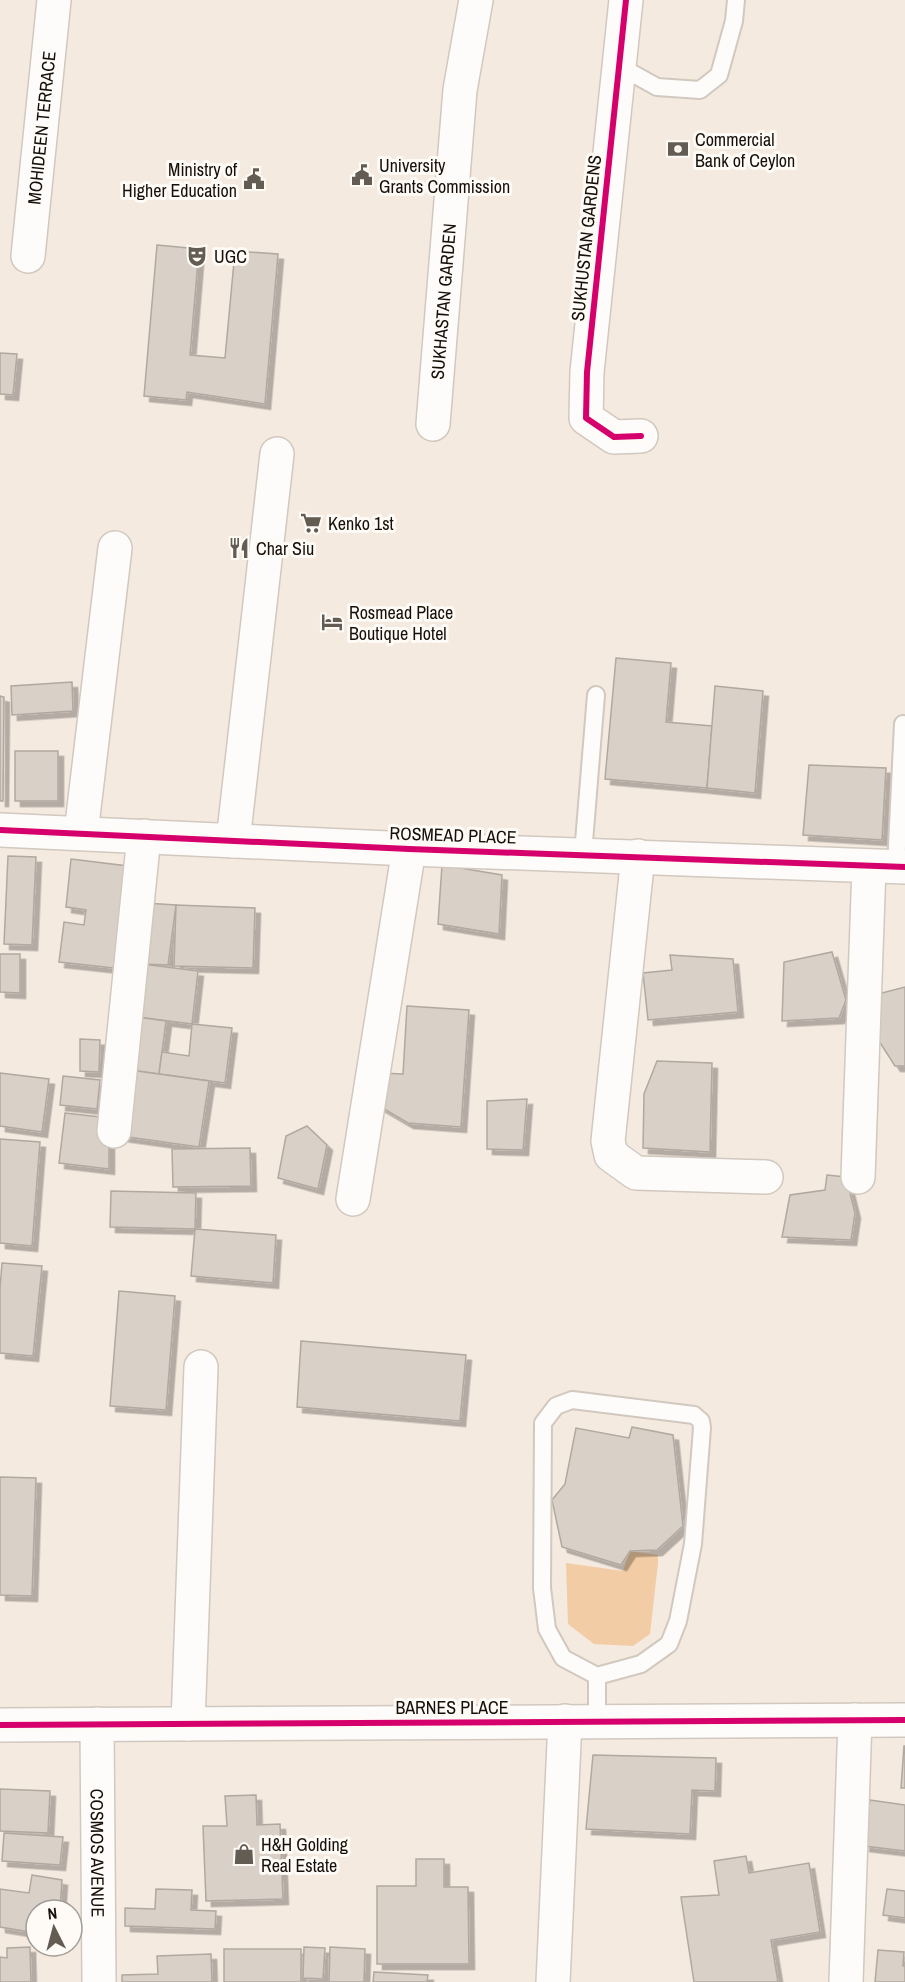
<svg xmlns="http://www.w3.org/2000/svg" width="905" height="1982" font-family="'Archivo Narrow',sans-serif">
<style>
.green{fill:#f2cca4}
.building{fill:#d9d0c8;stroke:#b1a9a0;stroke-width:1.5;filter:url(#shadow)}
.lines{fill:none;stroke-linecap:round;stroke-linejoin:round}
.service-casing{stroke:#d1c8bf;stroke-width:20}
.minor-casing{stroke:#d1c8bf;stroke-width:36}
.tertiary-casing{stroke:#d1c8bf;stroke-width:36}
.service{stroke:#fefcfa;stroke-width:16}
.minor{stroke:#fefcfa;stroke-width:33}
.tertiary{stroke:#fefcfa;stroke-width:33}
.cycleway-casing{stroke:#fefaf6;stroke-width:10}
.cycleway{stroke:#d6006c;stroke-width:6}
.labels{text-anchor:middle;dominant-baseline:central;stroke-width:6;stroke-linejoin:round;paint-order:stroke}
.street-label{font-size:18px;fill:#150f08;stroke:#fefaf6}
.poi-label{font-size:18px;fill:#150f08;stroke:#fefaf6;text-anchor:start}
</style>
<defs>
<filter id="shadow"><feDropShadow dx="5.5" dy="5.5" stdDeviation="0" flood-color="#0004"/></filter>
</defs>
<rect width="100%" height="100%" fill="#f5eadf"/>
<path class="green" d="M630,1551L658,1555V1563L650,1634L633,1646L594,1644L568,1624L566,1563L623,1571Z"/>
<g class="building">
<path d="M157,245L199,249L190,355L225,358L235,251L278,254L265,404L187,392L186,400L144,396Z"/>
<path d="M0,353L17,354L13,395L0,394Z"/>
<path d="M616,658L671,663L666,722L712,726L707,788L605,779Z"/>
<path d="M72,682L73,711L12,715L11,686Z"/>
<path d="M715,686L763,691L755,793L707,788Z"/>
<path d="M0,696L4,697L3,801H0Z"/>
<rect x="15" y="751" width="43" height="50"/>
<path d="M809,765L886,768L882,840L803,835Z"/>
<path d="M8,856L36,857L32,945L4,944Z"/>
<path d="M71,859L136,867L123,969L59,962L64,922L84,925L86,910L66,907Z"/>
<path d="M442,865L502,875L499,934L438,924Z"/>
<path d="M145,903L176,905L168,965L142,964Z"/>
<path d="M176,905L255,908L253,968L174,966Z"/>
<path d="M832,952L846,1000L839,1018L782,1021L784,962Z"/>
<path d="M0,954H20V993L0,992Z"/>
<path d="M670,955L733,959L738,1012L648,1020L643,973L672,970Z"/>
<path d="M142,964L198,971L192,1024L137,1017Z"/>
<path d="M905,987V1066H895L877,1038L874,995Z"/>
<path d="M407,1006L469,1010L461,1127L408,1123L379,1106L381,1073L403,1074Z"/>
<path d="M137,1017L166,1021L159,1074L130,1070Z"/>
<path d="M192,1024L232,1028L225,1083L159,1074L162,1052L189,1056Z"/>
<path d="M80,1039L100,1040L99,1072L80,1071Z"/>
<path d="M657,1061L712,1063L710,1152L643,1148L644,1094Z"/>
<path d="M130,1070L209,1081L199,1147L121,1136Z"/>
<path d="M0,1073L49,1079L42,1132L0,1126Z"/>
<path d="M63,1076L100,1080L97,1109L60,1105Z"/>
<path d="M527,1099L523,1150L487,1149V1101Z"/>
<path d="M65,1113L109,1118V1169L59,1163Z"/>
<path d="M307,1126L327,1145L318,1189L278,1178L286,1136Z"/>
<path d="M0,1139L40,1142L32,1246L0,1243Z"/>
<path d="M250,1148L251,1186L173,1187L172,1149Z"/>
<path d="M827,1175L846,1177L855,1213L851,1240L782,1237L790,1195L825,1190Z"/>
<path d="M111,1191L196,1193L195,1229L110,1227Z"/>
<path d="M195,1229L276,1235L273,1283L191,1276Z"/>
<path d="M2,1263L42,1266L33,1356L0,1353V1288Z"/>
<path d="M119,1291L175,1296L166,1410L110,1406Z"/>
<path d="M301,1341L466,1355L460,1421L297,1407Z"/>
<path d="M632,1427L673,1435L683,1526L657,1550L630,1551L621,1565L562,1547L552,1500L565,1484L576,1428L629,1438Z"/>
<path d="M0,1477L36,1478L32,1596L0,1595Z"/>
<path d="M904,1746H905V1788H901Z"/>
<path d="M593,1755L716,1758L715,1791L692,1790L690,1834L586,1829Z"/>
<path d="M0,1789L50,1791L48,1833L0,1831Z"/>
<path d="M256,1795L257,1825L280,1824L283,1899L206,1901L203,1826H227L225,1796Z"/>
<path d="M870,1800L905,1805V1851L864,1846Z"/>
<path d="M4,1833L63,1837L60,1865L2,1861Z"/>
<path d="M746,1856L749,1873L809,1863L820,1932L771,1940L778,1982H694L681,1897L719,1895L714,1861Z"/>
<path d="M416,1859H444V1887H468L469,1964H377V1886H416Z"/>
<path d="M32,1875L62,1880L60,1910H36V1933L0,1927V1889L29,1893Z"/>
<path d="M156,1889L192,1890L191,1910L216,1911L215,1929L125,1926V1908L155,1909Z"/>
<path d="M887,1889L905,1891V1918L883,1915Z"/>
<path d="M30,1947L31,1982H0V1957L7,1958V1948Z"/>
<path d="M304,1947L325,1948L323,1979L303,1978Z"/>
<path d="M330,1947L365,1949L364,1982H329Z"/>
<rect x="224" y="1949" width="77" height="33"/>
<path d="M878,1950L904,1952L903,1966H905V1982H875Z"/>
<path d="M211,1954L212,1982H122V1975L158,1974L157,1956Z"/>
<path d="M374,1972L428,1975L427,1982H373Z"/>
</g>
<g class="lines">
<defs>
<g id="service">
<path d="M619,66L657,87L700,90L719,75L734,21L736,0"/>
<path d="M583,854L596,695"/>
<path d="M896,866L903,724"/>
<path d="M572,1400L694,1415L701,1421L702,1428L693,1544L678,1621L669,1644L641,1664L597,1676L563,1658L547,1629L542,1588L543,1423L556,1406Z"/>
<path d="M597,1676V1721"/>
</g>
<g id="minor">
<path d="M626,0L587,372L586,418L614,437L641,436"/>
<path id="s1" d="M28,256L54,0"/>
<path id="s2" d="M433,424L460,90L476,0"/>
<path d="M81,833L115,548"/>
<path d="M233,841L277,454"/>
<path d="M638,856L608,1141L611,1155L636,1173L766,1177"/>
<path d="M114,1131L144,836"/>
<path d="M858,1177L869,867"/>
<path d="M353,1199L409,849"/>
<path id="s3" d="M97,1724L99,1982"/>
<path d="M188,1724L201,1367"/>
<path d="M553,1982L565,1721"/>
<path d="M846,1982L855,1720"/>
</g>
<g id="tertiary">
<path d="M0,830L409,849L905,867"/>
<path d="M0,1725L905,1720"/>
</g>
</defs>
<use href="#service" class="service-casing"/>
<use href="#minor" class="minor-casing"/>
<use href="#tertiary" class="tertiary-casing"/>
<use href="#service" class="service"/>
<use href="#minor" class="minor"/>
<use href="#tertiary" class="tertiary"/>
<defs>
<g id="cycleway">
<path d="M626,0L587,372L586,418L614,437L641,436"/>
<path d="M0,830L409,849L905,867"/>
<path d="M0,1725L905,1720"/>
</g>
</defs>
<use href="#cycleway" class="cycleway-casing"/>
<use href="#cycleway" class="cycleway"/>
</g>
<defs>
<symbol id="bank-bare" viewBox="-9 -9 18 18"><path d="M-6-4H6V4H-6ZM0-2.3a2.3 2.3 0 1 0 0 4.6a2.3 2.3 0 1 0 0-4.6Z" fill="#635c53" stroke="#fefaf6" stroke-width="2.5" paint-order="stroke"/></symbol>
<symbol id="civic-bare" viewBox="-9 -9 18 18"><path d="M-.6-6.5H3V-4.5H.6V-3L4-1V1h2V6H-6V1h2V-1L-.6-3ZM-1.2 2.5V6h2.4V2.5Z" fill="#635c53" stroke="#fefaf6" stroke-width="2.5" paint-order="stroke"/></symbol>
<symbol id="theatre-bare" viewBox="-9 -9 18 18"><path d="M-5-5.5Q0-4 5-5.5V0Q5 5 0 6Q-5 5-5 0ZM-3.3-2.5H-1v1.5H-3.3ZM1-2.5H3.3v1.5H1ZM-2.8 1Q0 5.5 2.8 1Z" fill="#635c53" stroke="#fefaf6" stroke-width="2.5" paint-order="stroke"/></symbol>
<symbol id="supermarket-bare" viewBox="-9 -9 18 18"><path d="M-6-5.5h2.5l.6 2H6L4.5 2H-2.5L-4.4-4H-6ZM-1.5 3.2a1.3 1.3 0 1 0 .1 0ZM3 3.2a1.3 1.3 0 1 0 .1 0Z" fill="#635c53" stroke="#fefaf6" stroke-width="2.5" paint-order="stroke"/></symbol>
<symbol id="restaurant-bare" viewBox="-9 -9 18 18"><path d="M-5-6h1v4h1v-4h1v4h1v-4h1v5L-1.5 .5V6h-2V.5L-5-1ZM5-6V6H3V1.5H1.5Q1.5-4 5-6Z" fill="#635c53" stroke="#fefaf6" stroke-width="2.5" paint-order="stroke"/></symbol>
<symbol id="hotel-bare" viewBox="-9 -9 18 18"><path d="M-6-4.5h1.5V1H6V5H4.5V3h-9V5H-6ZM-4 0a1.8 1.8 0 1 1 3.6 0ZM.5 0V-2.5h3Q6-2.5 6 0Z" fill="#635c53" stroke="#fefaf6" stroke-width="2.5" paint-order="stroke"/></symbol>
<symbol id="shop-bare" viewBox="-9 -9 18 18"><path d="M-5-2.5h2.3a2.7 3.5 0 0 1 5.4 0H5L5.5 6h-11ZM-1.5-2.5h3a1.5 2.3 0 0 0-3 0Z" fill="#635c53" stroke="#fefaf6" stroke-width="2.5" paint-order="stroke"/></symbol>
</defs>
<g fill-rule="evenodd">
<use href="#bank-bare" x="663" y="134" width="30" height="30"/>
<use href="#civic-bare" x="347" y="160" width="30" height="30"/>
<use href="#civic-bare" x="239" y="164" width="30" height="30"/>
<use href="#theatre-bare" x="182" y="241" width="30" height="30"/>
<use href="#supermarket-bare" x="296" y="508" width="30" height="30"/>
<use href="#restaurant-bare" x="224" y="533" width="30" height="30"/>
<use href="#hotel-bare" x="317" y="607" width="30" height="30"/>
<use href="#shop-bare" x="229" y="1839" width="30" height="30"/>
</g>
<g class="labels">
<g class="street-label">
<text stroke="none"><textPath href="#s1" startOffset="129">MOHIDEEN TERRACE</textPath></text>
<text transform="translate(586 238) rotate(-84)">SUKHUSTAN GARDENS</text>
<text stroke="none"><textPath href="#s2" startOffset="123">SUKHASTAN GARDEN</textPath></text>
<text transform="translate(453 835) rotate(2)">ROSMEAD PLACE</text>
<text x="452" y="1707">BARNES PLACE</text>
<text stroke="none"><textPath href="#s3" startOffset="129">COSMOS AVENUE</textPath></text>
</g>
<g class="poi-label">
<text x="695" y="139">Commercial<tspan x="695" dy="21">Bank of Ceylon</tspan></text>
<text x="379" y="165">University<tspan x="379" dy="21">Grants Commission</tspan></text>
<text x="237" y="169" text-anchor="end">Ministry of<tspan x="237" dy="21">Higher Education</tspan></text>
<text x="214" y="256">UGC</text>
<text x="328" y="523">Kenko 1st</text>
<text x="256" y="548">Char Siu</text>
<text x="349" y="612">Rosmead Place<tspan x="349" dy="21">Boutique Hotel</tspan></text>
<text x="261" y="1844">H&amp;H Golding<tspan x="261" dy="21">Real Estate</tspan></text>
</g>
</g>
<g transform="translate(54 1928) rotate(354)"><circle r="28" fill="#fefaf6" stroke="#a19c97" stroke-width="1.5"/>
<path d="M0-4.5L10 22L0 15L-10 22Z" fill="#635c53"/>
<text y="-9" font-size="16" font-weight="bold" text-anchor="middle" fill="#150f08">N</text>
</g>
</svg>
